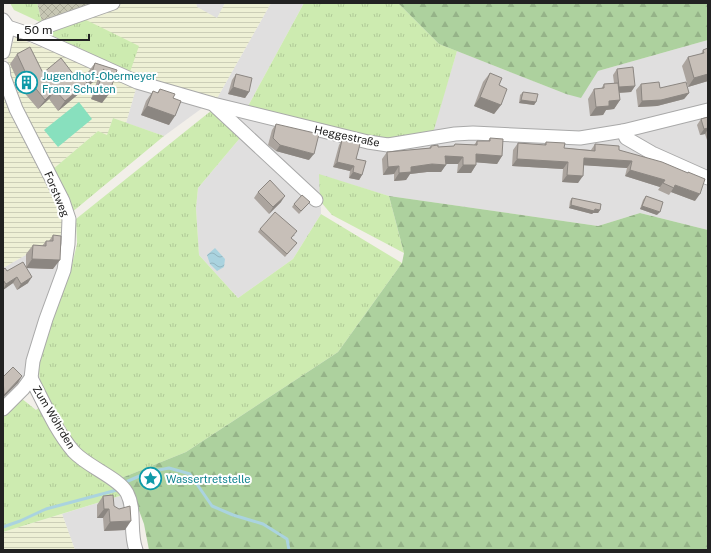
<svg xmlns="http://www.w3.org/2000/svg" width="711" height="553" font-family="'Public Sans',sans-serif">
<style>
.residential{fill:#e0dfdf}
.construction{fill:url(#construction-cross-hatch)}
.farmland{fill:url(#farmland-rules)}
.grass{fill:url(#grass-tufts)}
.forest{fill:url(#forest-firs)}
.pitch{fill:#88e0be}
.water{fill:url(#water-waves)}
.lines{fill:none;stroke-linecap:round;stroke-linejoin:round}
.stream{stroke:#aad3df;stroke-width:3}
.minor-casing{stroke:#a9a9a9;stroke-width:15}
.minor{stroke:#fff;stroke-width:13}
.wall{fill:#aba49e}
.shaded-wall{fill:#8b8681}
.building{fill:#c7bfb8;stroke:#8b8681}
.labels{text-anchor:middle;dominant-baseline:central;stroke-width:4;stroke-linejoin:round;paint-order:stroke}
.culture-label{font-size:11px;fill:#0d838f;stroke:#fff;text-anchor:start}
.street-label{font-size:11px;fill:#222;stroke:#fff}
</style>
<defs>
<pattern id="construction-cross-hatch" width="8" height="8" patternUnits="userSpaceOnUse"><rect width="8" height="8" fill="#c7c7b4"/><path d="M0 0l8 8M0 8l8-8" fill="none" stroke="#abab9a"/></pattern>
<pattern id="farmland-rules" width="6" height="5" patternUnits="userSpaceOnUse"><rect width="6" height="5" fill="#eef0d5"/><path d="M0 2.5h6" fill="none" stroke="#ccceb7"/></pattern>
<pattern id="grass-tufts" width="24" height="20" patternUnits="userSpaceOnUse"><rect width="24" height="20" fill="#cdebb0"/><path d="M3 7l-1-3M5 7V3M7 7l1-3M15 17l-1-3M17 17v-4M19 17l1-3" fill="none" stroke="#b0c997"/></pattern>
<pattern id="forest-firs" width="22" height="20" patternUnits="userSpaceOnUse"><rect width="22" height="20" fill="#add19e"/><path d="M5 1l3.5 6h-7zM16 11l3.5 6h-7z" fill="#95b388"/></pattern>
<pattern id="water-waves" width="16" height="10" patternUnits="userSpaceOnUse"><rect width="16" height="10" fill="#aad3df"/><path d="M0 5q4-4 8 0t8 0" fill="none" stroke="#92b5bf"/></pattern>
</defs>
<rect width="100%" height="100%" fill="#f2efe9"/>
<g class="residential">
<path d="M196,3H225L217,19L197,7Z"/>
<path d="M271,3H304L247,108L216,100Z"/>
<path d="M708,40V230L640,213L598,226L389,196L320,175L321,214L293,259L238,298L199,255L196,208L198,188L240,138L212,110L432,133L457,51L566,94L598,71Z"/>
<path d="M137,85L205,106L164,136L126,123Z"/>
<path d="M64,233L60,269L28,379L3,406V268Z"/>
<path d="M123,495L141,550H75L62,514Z"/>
</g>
<path class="construction" d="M37,3H94L42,23Z"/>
<g class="farmland">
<path d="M125,3H196L197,7L217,18L225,3H271L216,100L130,72L80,17Z"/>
<path d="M15,37L137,85L126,123L113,118L107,136L98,131L52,170L14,91L7,57Z"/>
<path d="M3,86L58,202L64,221V233L3,268Z"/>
<path d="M62,514L75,550H3V532Z"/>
</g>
<g class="grass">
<path d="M10,3H37L42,23L14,10Z"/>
<path d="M304,3H398L439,44L457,51L433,133L393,139H380L247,108Z"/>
<path d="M80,17L139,46L130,72L51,35L50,31Z"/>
<path d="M212,110L240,138L198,188L196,208L199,255L238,298L293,259L321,214L402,263L338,352L186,452L119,479L90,459L73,440L40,384L39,370L40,359L51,320L70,273L77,244L76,219Z"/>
<path d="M113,118L164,136L71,213L52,170L98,131L107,135Z"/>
<path d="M319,174L389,196L404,253L332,215L320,201Z"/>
<path d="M21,398L36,410L41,406L107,482L123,495L3,532V417Z"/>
</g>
<g class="forest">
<path d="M398,3H708V40L598,71L581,98L566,94L439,44Z"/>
<path d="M389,196L598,226L640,213L708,230V550H149L144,524L130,486L119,479L186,452L338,352L402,263L404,253Z"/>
</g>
<path class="pitch" d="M79,102L92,119L58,147L44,130Z"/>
<path class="water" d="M215,248L225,259L224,267L217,271L210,264L207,255Z"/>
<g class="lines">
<g class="stream">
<path d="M128,481L149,472L169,468L190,474L212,506L233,515L263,524L287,539L289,550"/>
<path d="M3,527L20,521L46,509L117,490"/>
</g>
<defs>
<g id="minor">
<path d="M3,20L8,27L35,36L137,82L213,104L368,142L388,145L455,134L473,133L580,138L623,131L708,110"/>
<path d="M35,36L38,31L45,27L113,3"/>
<path d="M3,52L8,27"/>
<path d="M3,68L4,77L16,109L63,201L69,219L68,244L64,270L46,319L33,361L31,378L23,389L3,409"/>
<path d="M215,106L316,200"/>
<path d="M623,131L626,138L652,153L708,178"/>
<path d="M31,378C44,403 56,431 74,452C88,467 119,478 127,493C136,510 129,532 136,550"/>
</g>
</defs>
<use href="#minor" class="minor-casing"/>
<use href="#minor" class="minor"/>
</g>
<g class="wall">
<path d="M708,48V81L688,87L682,66L688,57L701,54L703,50Z"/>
<path d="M17,54L43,73L74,75L85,81L88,72L95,63L117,70L102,103L91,99L98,78L82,91L83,89L81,92L58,111L49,99L38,109L22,90L10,64Z"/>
<path d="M617,69L635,86L631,92L619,93L620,100L614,109L606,110L603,115L590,116L588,99L594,89H601L604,84L614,83L613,75Z"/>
<path d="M490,73L499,85L501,105L494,114L474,106L483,82Z"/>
<path d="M236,74L249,92L245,98L228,94L232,80Z"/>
<path d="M641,84L660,88L689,93L684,99L657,106L638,107L636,90Z"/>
<path d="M160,89L173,98L169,125L141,115L146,101L153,91L157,93Z"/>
<path d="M523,92L536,102L534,105L519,103L520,95Z"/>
<path d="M708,117V143L705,134L700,135L697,125L701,119Z"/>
<path d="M276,124L309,160L276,151L268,145L272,130Z"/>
<path d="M490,138L502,156L497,164L476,162V165L471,173H457L458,164H446L441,172H427L410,174L406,180L394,181V174L383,175L382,159L387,152L429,148L431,146L438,147L454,146L455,144L474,145L477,141H488Z"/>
<path d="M342,140L356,159L362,175L359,180L349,178L350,171L333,167L339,145Z"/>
<path d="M546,142L564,148L591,150L595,144L619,150L695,201L671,192L669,195L658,190L660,187L625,176L627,168L584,165L578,183L562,182L563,169L512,166L513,150L518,143L544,145Z"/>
<path d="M258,192L281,202L269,214L254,198Z"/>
<path d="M646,196L657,215L640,209L643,200Z"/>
<path d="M572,198L600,210L598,213H593L592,214L569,208L570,201Z"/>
<path d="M310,202L299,214L292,207L294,204Z"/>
<path d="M260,229L295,235L291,238L297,243L285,257L258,232Z"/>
<path d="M53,235V269L27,268L28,283L17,290L13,283L3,290V270L7,271L26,266V254L33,245L42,246L46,241H49Z"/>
<path d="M103,496L114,506L125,530L104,531L103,518H97V505Z"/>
</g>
<g class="shaded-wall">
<path d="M104,69L98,78L82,91L89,82Z"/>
<path d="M708,74V81L688,87L694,78Z"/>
<path d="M87,83L81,92L58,111L65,101Z"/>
<path d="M635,86L631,92L615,93L619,87Z"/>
<path d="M233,87L249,92L245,98L228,94Z"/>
<path d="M55,90L49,99L38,109L45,100Z"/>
<path d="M97,90L109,94L102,103L91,99Z"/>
<path d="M689,93L684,99L657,106L638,107L642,101Z"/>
<path d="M480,97L501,105L494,114L474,106Z"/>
<path d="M521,100L536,102L534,105L519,103Z"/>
<path d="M620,100L614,109L606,110L603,115L590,116L596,107L609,101Z"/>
<path d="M147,106L175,116L169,125L141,115Z"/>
<path d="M708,128V129L705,134L700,135L704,129Z"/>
<path d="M280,145L314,154L309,160L276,151Z"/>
<path d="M476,154L502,156L497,164L471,162Z"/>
<path d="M445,156L463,157L458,164H440Z"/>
<path d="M584,158L632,161L627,168L579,165Z"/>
<path d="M517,159L568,162L563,169L512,166Z"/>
<path d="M337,162L354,166L350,171L333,167Z"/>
<path d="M432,164L446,165L441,172H427L410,174L406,180L394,181L399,173L411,167Z"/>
<path d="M463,165H476L471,173H457Z"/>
<path d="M399,166L394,174L383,175L388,167Z"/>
<path d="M630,170L665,180L660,187L625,176Z"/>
<path d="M353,172L362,175L359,180L349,178Z"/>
<path d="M567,175L583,176L578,183L562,182Z"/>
<path d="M675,185L700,194L695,201L671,192Z"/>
<path d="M285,196L281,202L269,214L273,207Z"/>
<path d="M571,205L595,209L600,210L598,213H593L592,214L569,208Z"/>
<path d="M642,206L660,212L657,215L640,209Z"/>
<path d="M32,259L60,260L53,269L26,268Z"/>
<path d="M17,277L13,283L3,290L6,284Z"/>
<path d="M32,277L28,283L17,290L21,284Z"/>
<path d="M22,376L18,383L3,398L4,395Z"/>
<path d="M104,509H109L103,518H97Z"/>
<path d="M131,521L125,530L104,531L110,522Z"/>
</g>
<g class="building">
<path d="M30,47L43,73L61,58L74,75L78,72L87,83L65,101L55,90L45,100L29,80L17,54Z"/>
<path d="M708,48V74L694,78L688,57L704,53L703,50Z"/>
<path d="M95,63L117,70L109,94L97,90L104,69L89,82Z"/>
<path d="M633,67L635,86L619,87L617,69Z"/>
<path d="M490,73L502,78L499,85L507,89L501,105L480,97Z"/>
<path d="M236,74L252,78L249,92L233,87Z"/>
<path d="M659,82L660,88L686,82L689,93L661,100L642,101L641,84Z"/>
<path d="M618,83L620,100L609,101V106L596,107L594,89L604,88V84Z"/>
<path d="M160,89L175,94L173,98L181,101L175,116L147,106L153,91L158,93Z"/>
<path d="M523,92L538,94L536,102L521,100Z"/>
<path d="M708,117V128L704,129L701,119Z"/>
<path d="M276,124L319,134L314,154L280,145L273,138Z"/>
<path d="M490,138L503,139L502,156L476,154V165H463V157L445,156L446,165L432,164L411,167V172L399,173V166L388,167L387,152L431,148V146L438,145V147L454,146L455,144L477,145V141H490Z"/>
<path d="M342,140L360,144L356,159L366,161L362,175L353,172L354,166L337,162Z"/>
<path d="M546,142L565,143L564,148L595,151V144L619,146V150L662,162L688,173V172L705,179L700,194L675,185L674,188L663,183L665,180L630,170L632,161L584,158L583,176L567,175L568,162L517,159L518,143L546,145Z"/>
<path d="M270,180L285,196L273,207L258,192Z"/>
<path d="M302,195L310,202L301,211L294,204Z"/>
<path d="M646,196L663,202L660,212L642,206Z"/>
<path d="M572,198L601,204L600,210L595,209L594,211L571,205Z"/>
<path d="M275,212L297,231L291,238L297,243L287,254L260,229Z"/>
<path d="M53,235L61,236L60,260L32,259L33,245L46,246V241H53Z"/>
<path d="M23,262L32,277L21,284L17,277L6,284L3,280V270L5,268L7,271Z"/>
<path d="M13,367L22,376L4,395L3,377Z"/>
<path d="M113,495L114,506L119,509L130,506L131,521L110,522L109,509H104L103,496Z"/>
</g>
<defs>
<symbol id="building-ring" viewBox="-11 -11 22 22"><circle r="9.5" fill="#fff" stroke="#0f9aa8" stroke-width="1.5"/><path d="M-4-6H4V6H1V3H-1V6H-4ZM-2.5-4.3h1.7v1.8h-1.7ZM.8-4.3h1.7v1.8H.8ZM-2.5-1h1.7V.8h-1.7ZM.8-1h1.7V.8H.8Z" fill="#0f9aa8"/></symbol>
<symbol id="sight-ring" viewBox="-11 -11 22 22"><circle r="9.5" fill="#fff" stroke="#0f9aa8" stroke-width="1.5"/><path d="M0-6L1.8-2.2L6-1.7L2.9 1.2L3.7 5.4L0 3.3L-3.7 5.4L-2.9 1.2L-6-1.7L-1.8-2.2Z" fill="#0f9aa8"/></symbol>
</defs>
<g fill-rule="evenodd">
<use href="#building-ring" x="14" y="70" width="25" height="25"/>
<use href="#sight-ring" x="138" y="466" width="25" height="25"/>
</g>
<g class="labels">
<g class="culture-label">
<text x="42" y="76">Jugendhof-Obermeyer<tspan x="42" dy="13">Franz Schuten</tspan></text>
<text x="166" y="479">Wassertretstelle</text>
</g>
<g class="street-label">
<text transform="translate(347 136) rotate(12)">Heggestraße</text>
<text transform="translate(57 194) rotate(67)">Forstweg</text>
<text transform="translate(54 417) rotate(59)">Zum Wöhrden</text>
</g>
</g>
<rect width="711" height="553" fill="none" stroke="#222222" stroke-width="8"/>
<path d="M18 34v6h71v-6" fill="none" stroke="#222222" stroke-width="2"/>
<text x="24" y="34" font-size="12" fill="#222222" stroke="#ffffff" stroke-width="3" paint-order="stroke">50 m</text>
</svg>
